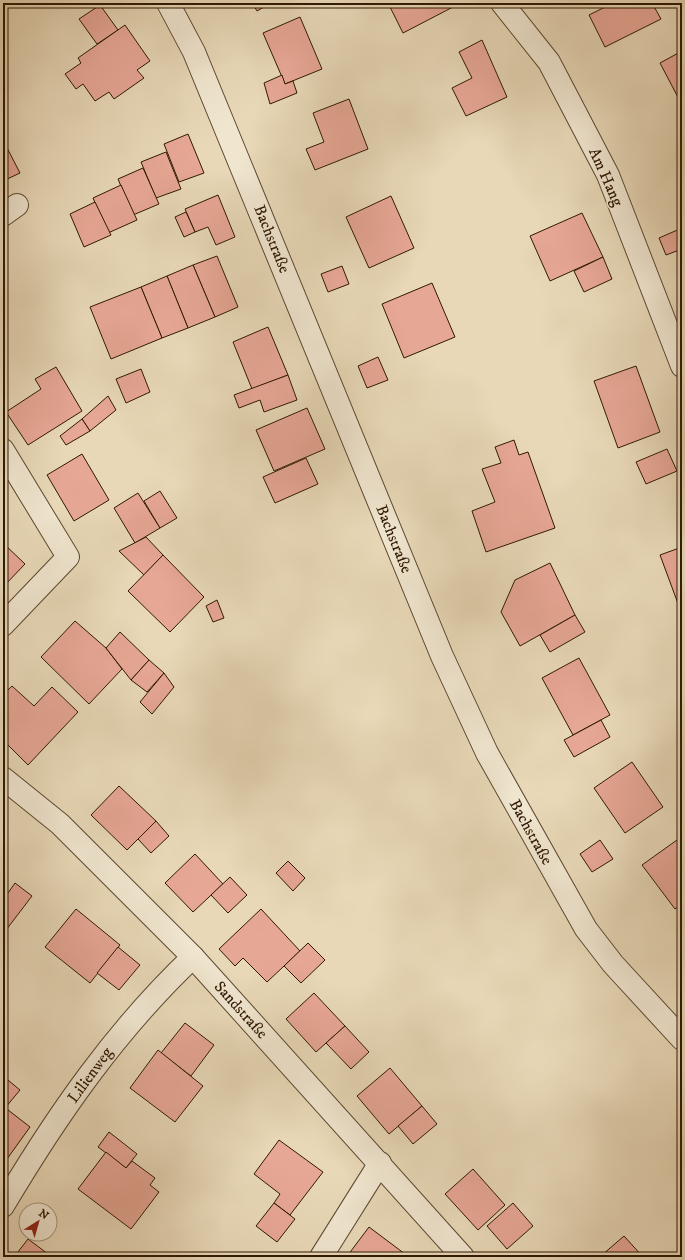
<svg xmlns="http://www.w3.org/2000/svg" width="685" height="1260" font-family="'IM FELL DW Pica',serif">
<style>
.building{fill:#e7a795;stroke:#2f1803}
.lines{fill:none;stroke-linecap:round;stroke-linejoin:round}
.minor-casing{stroke:#5d4830;stroke-width:24}
.minor{stroke:#f0e6d0;stroke-width:22}
.labels{text-anchor:middle;dominant-baseline:central;stroke-width:3;stroke-linejoin:round;paint-order:stroke}
.street-label{font-size:16px;fill:#2f1803;stroke:#f0e6d0}
</style>
<rect width="100%" height="100%" fill="#e8d8b7"/>
<filter id="stains"><feTurbulence type="fractalNoise" baseFrequency=".005" numOctaves="4"/><feColorMatrix values="0 0 0 0 .2 0 0 0 0 .09 0 0 0 0 .02 0 0 0 .5 -.17"/></filter>
<radialGradient id="worn" r=".72"><stop offset=".6" stop-color="#630" stop-opacity="0"/><stop offset="1" stop-color="#630" stop-opacity=".3"/></radialGradient>
<g class="building">
<path d="M252,3H271L257,11Z"/>
<path d="M388,3H451L453,7L403,33Z"/>
<path d="M603,3H652L661,19L605,47L589,15L605,7Z"/>
<path d="M100,5L118,30L97,44L79,19Z"/>
<path d="M300,17L322,69L285,84L263,33Z"/>
<path d="M125,25L150,61L137,70L144,78L114,99L109,92L95,101L83,84L76,89L65,74L81,63L78,58Z"/>
<path d="M482,40L507,97L466,116L452,88L472,78L459,52Z"/>
<path d="M682,51V105L660,63Z"/>
<path d="M282,75L285,84L293,81L297,93L270,104L264,83Z"/>
<path d="M349,99L368,149L315,170L306,149L324,142L313,113Z"/>
<path d="M188,134L204,173L179,182L164,144Z"/>
<path d="M3,140L20,173L3,181Z"/>
<path d="M166,152L181,189L156,198L141,162Z"/>
<path d="M143,168L159,204L133,215L118,179Z"/>
<path d="M121,185L137,220L108,233L93,198Z"/>
<path d="M218,195L235,237L216,245L208,227L195,232L185,209Z"/>
<path d="M391,196L414,248L369,268L346,217Z"/>
<path d="M95,202L111,235L84,247L70,214Z"/>
<path d="M186,212L195,232L184,237L175,217Z"/>
<path d="M582,213L603,257L550,281L530,236Z"/>
<path d="M682,228V249L666,255L659,238Z"/>
<path d="M217,256L238,307L215,317L193,265Z"/>
<path d="M603,257L612,279L584,292L574,271Z"/>
<path d="M193,265L215,317L188,328L167,276Z"/>
<path d="M342,266L349,284L328,292L321,274Z"/>
<path d="M167,276L188,328L162,338L141,287Z"/>
<path d="M432,283L455,337L404,358L382,304Z"/>
<path d="M141,287L162,338L111,359L90,307Z"/>
<path d="M268,327L288,375L252,389L233,342Z"/>
<path d="M378,357L388,380L367,388L358,366Z"/>
<path d="M636,366L660,432L618,448L594,381Z"/>
<path d="M56,367L82,411L28,445L6,412L41,389L35,379Z"/>
<path d="M141,369L150,392L126,403L116,379Z"/>
<path d="M288,375L297,400L264,412L260,400L239,408L234,395Z"/>
<path d="M108,396L116,410L90,431L82,419Z"/>
<path d="M307,408L325,449L274,471L256,430Z"/>
<path d="M82,419L90,431L66,445L60,436Z"/>
<path d="M514,440L519,455L528,452L555,528L486,552L472,511L495,502L482,469L501,463L495,447Z"/>
<path d="M667,449L677,471L646,484L636,462Z"/>
<path d="M82,454L109,500L74,521L47,475Z"/>
<path d="M306,458L318,484L275,503L263,477Z"/>
<path d="M160,491L177,518L160,528L144,501Z"/>
<path d="M138,493L160,528L135,543L114,508Z"/>
<path d="M146,537L163,555L144,575L119,551Z"/>
<path d="M3,543L25,564L3,587Z"/>
<path d="M682,547V608L680,609L660,555Z"/>
<path d="M163,555L204,597L170,632L128,591Z"/>
<path d="M550,563L575,615L520,646L501,612L515,580Z"/>
<path d="M217,600L224,618L213,622L206,606Z"/>
<path d="M575,615L585,632L550,652L540,635Z"/>
<path d="M75,621L106,648L122,669L89,704L41,657Z"/>
<path d="M120,632L149,660L131,680L106,648Z"/>
<path d="M579,658L610,715L573,735L542,678Z"/>
<path d="M149,660L164,673L147,692L131,680Z"/>
<path d="M164,673L174,687L152,714L140,702Z"/>
<path d="M12,686L34,706L52,687L78,712L28,765L3,740V695Z"/>
<path d="M601,720L610,737L574,757L564,740Z"/>
<path d="M632,762L663,807L625,833L594,788Z"/>
<path d="M119,786L156,821L127,850L91,815Z"/>
<path d="M156,821L169,836L151,853L138,839Z"/>
<path d="M600,840L613,859L592,872L580,854Z"/>
<path d="M677,840L682,847V904L675,909L642,865Z"/>
<path d="M195,854L223,884L193,912L165,883Z"/>
<path d="M288,861L305,878L293,891L276,873Z"/>
<path d="M230,877L247,895L228,913L211,895Z"/>
<path d="M15,883L32,896L3,934V889L8,893Z"/>
<path d="M76,909L120,945L90,983L45,947Z"/>
<path d="M261,909L300,951L267,982L243,958L235,966L219,949Z"/>
<path d="M308,943L325,960L301,983L284,966Z"/>
<path d="M118,947L140,965L119,990L97,973Z"/>
<path d="M314,993L345,1026L316,1052L286,1019Z"/>
<path d="M185,1023L214,1045L191,1076L161,1053Z"/>
<path d="M345,1026L369,1052L351,1069L326,1043Z"/>
<path d="M158,1050L203,1086L175,1122L130,1088Z"/>
<path d="M390,1068L422,1106L389,1134L357,1096Z"/>
<path d="M3,1076L20,1090L5,1108L3,1106Z"/>
<path d="M3,1106L30,1127L7,1159L3,1156Z"/>
<path d="M422,1106L437,1124L413,1144L398,1126Z"/>
<path d="M109,1132L137,1154L126,1168L98,1147Z"/>
<path d="M279,1140L323,1172L290,1215L274,1203L280,1194L254,1174Z"/>
<path d="M106,1152L126,1168L132,1161L155,1178L150,1185L159,1192L131,1229L78,1189Z"/>
<path d="M473,1169L505,1205L478,1230L445,1194Z"/>
<path d="M274,1203L295,1219L277,1242L256,1226Z"/>
<path d="M513,1203L533,1226L507,1249L487,1226Z"/>
<path d="M369,1227L409,1257H351L348,1255Z"/>
<path d="M624,1236L643,1257H603L602,1255Z"/>
<path d="M28,1239L52,1257H14Z"/>
</g>
<g class="lines">
<defs>
<g id="minor">
<path d="M168,3L194,52L442,656L487,753L586,929L613,964L682,1039"/>
<path d="M502,3L549,62L608,175L682,366"/>
<path d="M3,215L17,205"/>
<path d="M3,450L68,557L3,625"/>
<path d="M3,778L60,824L193,957L463,1257"/>
<path d="M3,1206C57,1115 116,1030 193,957"/>
<path d="M321,1257L380,1163"/>
</g>
</defs>
<use href="#minor" class="minor-casing"/>
<use href="#minor" class="minor"/>
</g>
<g class="labels">
<g class="street-label">
<text transform="translate(606 177) rotate(66)">Am Hang</text>
<text transform="translate(272 239) rotate(68)">Bachstraße</text>
<text transform="translate(394 539) rotate(68)">Bachstraße</text>
<text transform="translate(531 832) rotate(61)">Bachstraße</text>
<text transform="translate(241 1010) rotate(48)">Sandstraße</text>
<text transform="translate(90 1075) rotate(-54)">Lilienweg</text>
</g>
</g>
<rect width="685" height="1260" fill="none" stroke="#e8d8b7" stroke-width="16"/>
<rect x="4" y="4" width="677" height="1252" fill="none" stroke="#2f1803" stroke-width="2"/>
<rect x="8" y="8" width="669" height="1244" fill="none" stroke="#2f1803"/>
<g transform="translate(38 1222) rotate(37)"><circle r="19" fill="#f0e6d0" stroke="#a3947e"/>
<path d="M0-3L7 15L0 10L-7 15Z" fill="#8f2418"/>
<text y="-6" font-size="11" font-weight="bold" text-anchor="middle" fill="#2f1803">N</text>
</g>
<rect width="100%" height="100%" filter="url(#stains)"/>
<rect width="100%" height="100%" fill="url(#worn)"/>
</svg>
